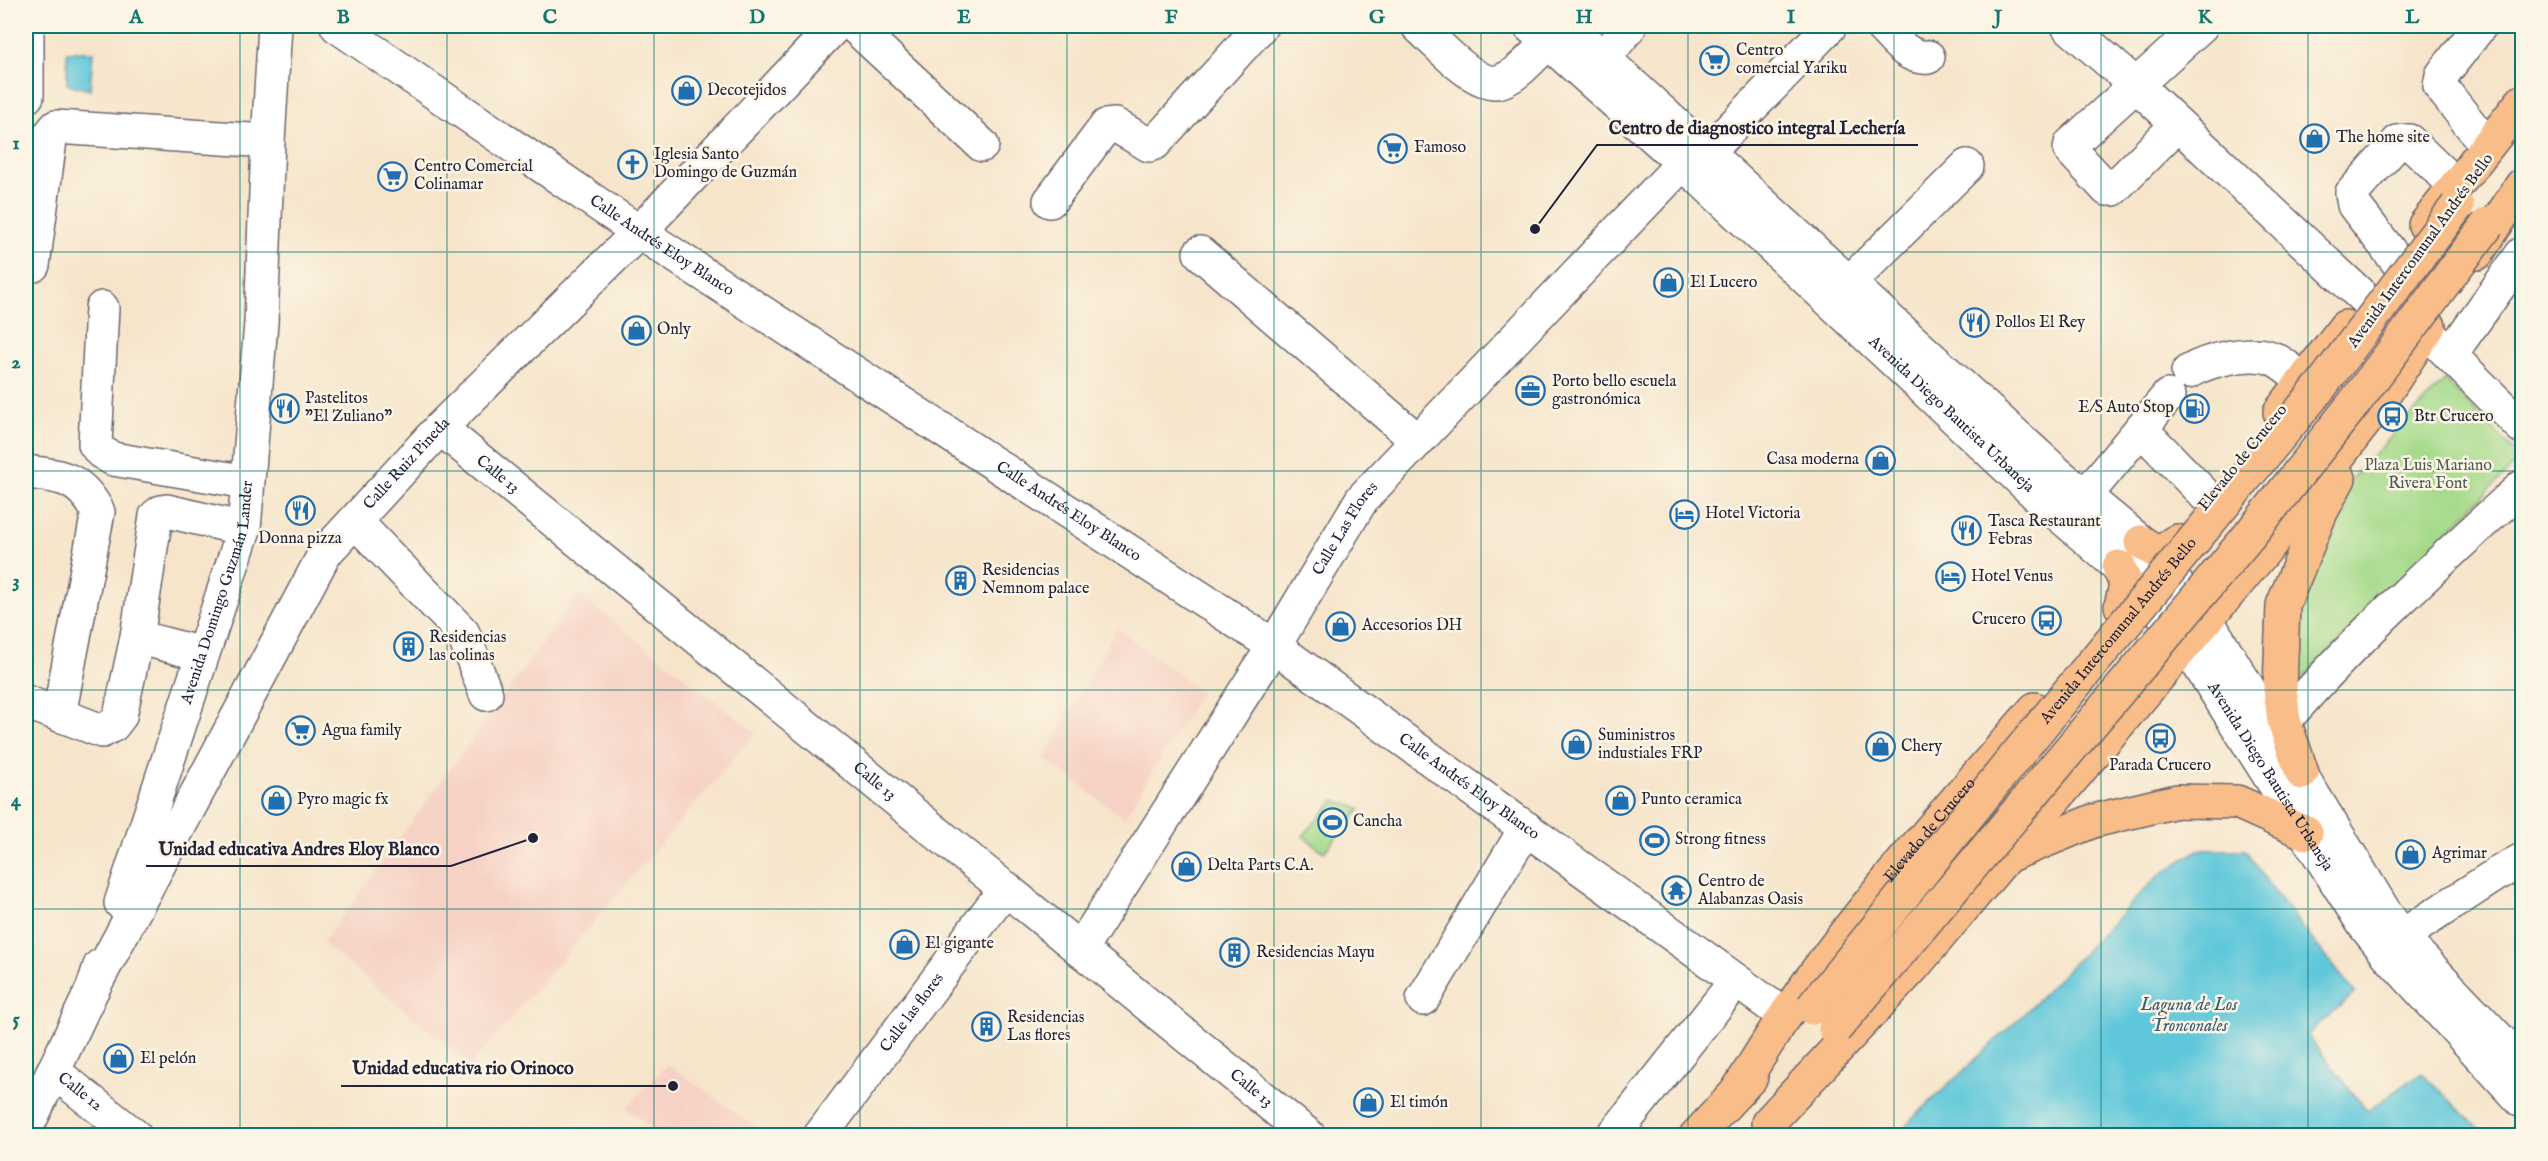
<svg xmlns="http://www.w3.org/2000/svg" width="2548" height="1161" font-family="'IM FELL English',serif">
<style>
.built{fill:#f6d1c5}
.green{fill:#a5da8a;stroke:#647e62;stroke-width:1.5}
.water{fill:#5ec7da;stroke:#40748a;stroke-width:1.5}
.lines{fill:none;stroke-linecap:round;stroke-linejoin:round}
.minor-casing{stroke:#6c666d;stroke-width:36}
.major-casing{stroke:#6c666d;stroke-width:36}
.minor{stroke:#fff;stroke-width:33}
.major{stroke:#f8bd89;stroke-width:33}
.major-bridge-casing{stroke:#6c666d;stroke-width:36;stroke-linecap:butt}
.major-bridge{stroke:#f8bd89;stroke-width:33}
.grid{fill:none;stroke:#0f766e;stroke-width:1.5;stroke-opacity:0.55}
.labels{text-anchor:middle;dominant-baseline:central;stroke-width:5;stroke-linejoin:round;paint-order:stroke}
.poi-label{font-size:16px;fill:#22223b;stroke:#fcf5e5;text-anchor:start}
.street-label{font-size:16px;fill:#22223b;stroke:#fcf5e5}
.park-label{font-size:16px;fill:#495953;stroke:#fcf5e5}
.water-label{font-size:18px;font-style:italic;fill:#375c73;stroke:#fcf5e5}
.leader{fill:none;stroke:#22223b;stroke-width:2}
.callout-dot{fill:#22223b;stroke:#fcf5e5;stroke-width:2}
.callout-label{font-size:18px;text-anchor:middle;font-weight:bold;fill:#22223b;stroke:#fcf5e5;stroke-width:5;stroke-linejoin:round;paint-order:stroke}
.neatline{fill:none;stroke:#0f766e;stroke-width:2}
.grid-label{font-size:20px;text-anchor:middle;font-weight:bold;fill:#0f766e}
</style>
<rect width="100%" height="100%" fill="#fcf5e5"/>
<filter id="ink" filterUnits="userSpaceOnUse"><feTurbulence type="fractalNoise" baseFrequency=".0167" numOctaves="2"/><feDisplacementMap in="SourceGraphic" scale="12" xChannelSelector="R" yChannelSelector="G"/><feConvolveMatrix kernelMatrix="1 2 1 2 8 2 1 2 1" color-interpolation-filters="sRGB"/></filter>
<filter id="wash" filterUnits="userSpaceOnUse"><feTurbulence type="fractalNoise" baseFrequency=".008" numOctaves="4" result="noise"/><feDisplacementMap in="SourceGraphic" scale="24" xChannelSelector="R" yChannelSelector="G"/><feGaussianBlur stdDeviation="1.35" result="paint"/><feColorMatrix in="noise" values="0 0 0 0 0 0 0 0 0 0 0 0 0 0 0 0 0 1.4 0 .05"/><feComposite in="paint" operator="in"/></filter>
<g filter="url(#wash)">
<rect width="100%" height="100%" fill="#f6e5cb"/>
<g class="built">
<path d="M578,594L756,733L471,1065L323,943Z"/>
<path d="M1117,628L1201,692L1124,818L1044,758Z"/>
<path d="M668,1064L767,1135H660L626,1108Z"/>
</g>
<g class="green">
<path d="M2445,380L2521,458L2293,688L2291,608L2347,483Z"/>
<path d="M1335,800L1361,809L1324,852L1303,836Z"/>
</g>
<g class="water">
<path d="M67,52H93L90,90L67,84Z"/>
<path d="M2198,850H2245L2275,893L2355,993L2307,1035L2367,1111L2422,1073L2485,1135H1895L2024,1014L2159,875Z"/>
</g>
</g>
<g filter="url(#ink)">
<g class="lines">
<defs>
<g id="minor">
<path id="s1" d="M337,26L639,232L1274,646L1785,1016"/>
<path d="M854,26L982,145"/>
<path d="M1418,26C1435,41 1477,90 1501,81C1519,75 1535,54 1548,42"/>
<path id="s2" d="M1530,26L1683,163L2042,500L2119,567L2164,615L2185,643L2364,925L2389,956L2522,1101"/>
<path d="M1568,26L2057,473L2143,544L2206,619L2384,911L2405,941L2522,1063"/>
<path d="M1881,26C1894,39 1907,59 1928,57"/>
<path d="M2068,26L2136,85L2366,300"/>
<path d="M2480,26L2442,75L2440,86L2487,146"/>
<path d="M1604,58L1630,26"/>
<path d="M27,96V26"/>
<path d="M2177,125L2113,189H2107L2070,149L2071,144L2201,26"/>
<path d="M1707,153L1830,26"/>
<path d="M1050,201L1106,126L1115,125L1149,145L1155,143L1261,26"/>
<path d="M1200,253L1418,441"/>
<path d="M2397,261L2354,205L2352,193L2398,142L2409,141L2456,186"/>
<path d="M33,265L51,133L56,127L268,141"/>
<path d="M1849,283L1967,166"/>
<path d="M102,308L95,444L101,452L113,459L247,482"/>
<path d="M2426,331L2522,427"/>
<path d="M2450,355L2522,254"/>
<path d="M2188,372C2208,360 2252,349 2274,359C2285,364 2295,374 2304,381"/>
<path id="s3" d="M440,428L1309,1136"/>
<path d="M2141,429L2210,500"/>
<path d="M26,472C61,476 80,477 98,512L59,715"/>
<path d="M2086,495L2168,396"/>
<path d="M355,521L463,633L486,694"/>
<path d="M137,637L202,654"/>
<path d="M26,702L102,731L113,725L120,716L137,637L156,516L161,512L167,511L244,529"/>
<path d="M2284,721C2357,637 2440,561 2522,487"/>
<path id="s4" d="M121,903L244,529L261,323L268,141L275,26"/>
<path d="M2402,936L2497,874L2522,860"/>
<path id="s5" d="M1080,950L1274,646L1362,499L1683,163"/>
<path id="s6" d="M93,988L325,553L440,428L639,232L835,26"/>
<path d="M1423,999L1526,828"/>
<path id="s7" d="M53,1071L135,1136"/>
<path d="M26,1129L93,988L100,966"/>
<path id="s8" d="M820,1136L1006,888"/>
<path d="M1613,1136L1736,981"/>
</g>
<g id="major">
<path d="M2425,225L2522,102"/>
<path d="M2477,253L2522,185"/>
<path d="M2280,412L2345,327"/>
<path d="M2141,542L2158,553L2177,541"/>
<path d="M2119,567L2126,585L2121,606"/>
<path d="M2302,773L2284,721L2280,689L2283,605L2321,512L2339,478"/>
<path d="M2012,854L2093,821L2177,801L2237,802L2306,833"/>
<path id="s9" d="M1736,1093C1752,1068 1768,1041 1785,1016C1859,907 1949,809 2035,709"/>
<path d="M1768,1123L1914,966L2271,543L2374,410L2429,326"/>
<path d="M1696,1136L1751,1077"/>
</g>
</defs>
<use href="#minor" class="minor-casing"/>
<use href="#major" class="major-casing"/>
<use href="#minor" class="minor"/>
<use href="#major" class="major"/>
<defs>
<g id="major-bridge">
<path id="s10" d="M1812,1008L2011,762L2321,386L2457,206"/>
<path d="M1835,1029L2248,537L2355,402L2488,224"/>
</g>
</defs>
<use href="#major-bridge" class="major-bridge-casing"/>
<use href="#major-bridge" class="major-bridge"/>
</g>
</g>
<path class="grid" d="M240,26V1136M447,26V1136M654,26V1136M860,26V1136M1067,26V1136M1274,26V1136M1481,26V1136M1688,26V1136M1894,26V1136M2101,26V1136M2308,26V1136M26,252H2522M26,471H2522M26,690H2522M26,909H2522"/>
<defs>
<symbol id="supermarket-ring" viewBox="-11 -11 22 22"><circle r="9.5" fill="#fcf5e5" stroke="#1f6fb2" stroke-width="1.5"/><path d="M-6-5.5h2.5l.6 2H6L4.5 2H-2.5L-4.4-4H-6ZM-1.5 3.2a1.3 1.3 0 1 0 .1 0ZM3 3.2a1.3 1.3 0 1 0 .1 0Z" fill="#1f6fb2"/></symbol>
<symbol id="shop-ring" viewBox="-11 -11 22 22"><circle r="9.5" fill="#fcf5e5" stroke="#1f6fb2" stroke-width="1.5"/><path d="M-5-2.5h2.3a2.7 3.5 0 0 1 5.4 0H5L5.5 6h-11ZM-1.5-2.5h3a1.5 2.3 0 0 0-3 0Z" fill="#1f6fb2"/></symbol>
<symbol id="church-ring" viewBox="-11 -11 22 22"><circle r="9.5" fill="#fcf5e5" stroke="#1f6fb2" stroke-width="1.5"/><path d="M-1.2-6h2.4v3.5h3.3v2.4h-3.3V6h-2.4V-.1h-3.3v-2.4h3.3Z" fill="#1f6fb2"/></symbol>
<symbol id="restaurant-ring" viewBox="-11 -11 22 22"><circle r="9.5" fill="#fcf5e5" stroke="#1f6fb2" stroke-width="1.5"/><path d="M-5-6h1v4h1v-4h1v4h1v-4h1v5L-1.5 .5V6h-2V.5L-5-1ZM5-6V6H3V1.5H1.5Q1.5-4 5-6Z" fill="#1f6fb2"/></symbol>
<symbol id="office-ring" viewBox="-11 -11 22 22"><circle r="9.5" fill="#fcf5e5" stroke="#1f6fb2" stroke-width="1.5"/><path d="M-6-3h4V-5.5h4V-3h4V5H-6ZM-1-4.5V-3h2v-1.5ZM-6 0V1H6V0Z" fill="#1f6fb2"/></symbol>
<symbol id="fuel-ring" viewBox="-11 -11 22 22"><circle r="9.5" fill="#fcf5e5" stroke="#1f6fb2" stroke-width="1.5"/><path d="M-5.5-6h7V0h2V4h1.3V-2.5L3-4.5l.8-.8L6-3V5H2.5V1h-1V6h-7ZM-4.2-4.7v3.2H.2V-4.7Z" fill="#1f6fb2"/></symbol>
<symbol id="bus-ring" viewBox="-11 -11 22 22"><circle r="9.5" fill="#fcf5e5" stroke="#1f6fb2" stroke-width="1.5"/><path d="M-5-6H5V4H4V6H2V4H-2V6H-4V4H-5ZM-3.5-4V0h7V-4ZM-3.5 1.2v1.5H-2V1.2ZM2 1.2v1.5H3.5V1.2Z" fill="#1f6fb2"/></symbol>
<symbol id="hotel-ring" viewBox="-11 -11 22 22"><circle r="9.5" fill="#fcf5e5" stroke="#1f6fb2" stroke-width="1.5"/><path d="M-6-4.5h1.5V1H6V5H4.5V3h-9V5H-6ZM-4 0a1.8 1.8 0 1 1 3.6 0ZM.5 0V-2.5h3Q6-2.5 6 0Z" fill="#1f6fb2"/></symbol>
<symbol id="building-ring" viewBox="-11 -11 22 22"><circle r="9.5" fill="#fcf5e5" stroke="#1f6fb2" stroke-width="1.5"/><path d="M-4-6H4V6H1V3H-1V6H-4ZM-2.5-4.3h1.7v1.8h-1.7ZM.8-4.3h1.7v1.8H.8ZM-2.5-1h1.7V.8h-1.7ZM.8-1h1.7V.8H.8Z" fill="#1f6fb2"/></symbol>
<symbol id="stadium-ring" viewBox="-11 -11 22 22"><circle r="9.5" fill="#fcf5e5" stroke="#1f6fb2" stroke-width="1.5"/><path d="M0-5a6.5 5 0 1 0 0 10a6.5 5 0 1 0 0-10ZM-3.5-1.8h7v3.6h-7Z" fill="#1f6fb2"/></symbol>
<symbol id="temple-ring" viewBox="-11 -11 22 22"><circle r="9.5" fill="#fcf5e5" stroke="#1f6fb2" stroke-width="1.5"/><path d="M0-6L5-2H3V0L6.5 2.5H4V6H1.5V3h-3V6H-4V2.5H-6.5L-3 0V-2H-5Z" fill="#1f6fb2"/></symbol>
</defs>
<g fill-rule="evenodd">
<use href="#supermarket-ring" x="1698" y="44" width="33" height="33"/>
<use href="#shop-ring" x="670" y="74" width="33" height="33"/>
<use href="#shop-ring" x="2298" y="122" width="33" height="33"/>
<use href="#supermarket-ring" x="1376" y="132" width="33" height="33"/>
<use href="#church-ring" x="616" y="148" width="33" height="33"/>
<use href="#supermarket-ring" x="376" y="160" width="33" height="33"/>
<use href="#shop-ring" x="1652" y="266" width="33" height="33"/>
<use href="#restaurant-ring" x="1958" y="306" width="33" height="33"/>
<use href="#shop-ring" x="620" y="314" width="33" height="33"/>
<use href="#office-ring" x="1514" y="374" width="33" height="33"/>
<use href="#restaurant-ring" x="268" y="392" width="33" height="33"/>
<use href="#fuel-ring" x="2178" y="392" width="33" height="33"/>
<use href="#bus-ring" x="2376" y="400" width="33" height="33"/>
<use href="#shop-ring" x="1864" y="444" width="33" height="33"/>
<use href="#restaurant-ring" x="284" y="494" width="33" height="33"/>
<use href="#hotel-ring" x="1668" y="498" width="33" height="33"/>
<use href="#restaurant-ring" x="1950" y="514" width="33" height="33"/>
<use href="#hotel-ring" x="1934" y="560" width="33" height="33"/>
<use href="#building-ring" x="944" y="564" width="33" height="33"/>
<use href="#bus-ring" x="2030" y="604" width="33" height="33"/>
<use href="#shop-ring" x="1324" y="610" width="33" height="33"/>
<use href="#building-ring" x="392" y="630" width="33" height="33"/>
<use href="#supermarket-ring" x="284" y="714" width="33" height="33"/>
<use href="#bus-ring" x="2144" y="722" width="33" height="33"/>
<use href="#shop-ring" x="1560" y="728" width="33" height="33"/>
<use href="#shop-ring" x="1864" y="730" width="33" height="33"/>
<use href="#shop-ring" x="260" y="784" width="33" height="33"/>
<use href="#shop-ring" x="1604" y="784" width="33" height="33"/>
<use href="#stadium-ring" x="1316" y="806" width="33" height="33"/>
<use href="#stadium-ring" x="1638" y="824" width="33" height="33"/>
<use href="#shop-ring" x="2394" y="838" width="33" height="33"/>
<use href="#shop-ring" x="1170" y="850" width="33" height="33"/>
<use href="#temple-ring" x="1660" y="874" width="33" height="33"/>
<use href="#shop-ring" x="888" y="928" width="33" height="33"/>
<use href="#building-ring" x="1218" y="936" width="33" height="33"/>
<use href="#building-ring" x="970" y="1010" width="33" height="33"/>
<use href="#shop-ring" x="102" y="1042" width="33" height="33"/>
<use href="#shop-ring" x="1352" y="1086" width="33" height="33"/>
</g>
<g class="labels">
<g class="poi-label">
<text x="1736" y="51">Centro<tspan x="1736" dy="18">comercial Yariku</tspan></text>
<text x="707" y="91">Decotejidos</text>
<text x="2336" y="138">The home site</text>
<text x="1414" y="148">Famoso</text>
<text x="654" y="155">Iglesia Santo<tspan x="654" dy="18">Domingo de Guzmán</tspan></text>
<text x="414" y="167">Centro Comercial<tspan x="414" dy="18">Colinamar</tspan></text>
<text x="1690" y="283">El Lucero</text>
<text x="1995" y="323">Pollos El Rey</text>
<text x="657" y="330">Only</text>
<text x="1552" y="382">Porto bello escuela<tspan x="1552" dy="18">gastronómica</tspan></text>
<text x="305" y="399">Pastelitos<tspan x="305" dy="18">"El Zuliano"</tspan></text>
<text x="2174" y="408" text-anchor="end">E/S Auto Stop</text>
<text x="2414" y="417">Btr Crucero</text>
<text x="1859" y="460" text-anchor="end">Casa moderna</text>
<text x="1705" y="514">Hotel Victoria</text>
<text x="1988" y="522">Tasca Restaurant<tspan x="1988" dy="18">Febras</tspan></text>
<text x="300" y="539" text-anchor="middle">Donna pizza</text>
<text x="982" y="571">Residencias<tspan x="982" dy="18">Nemnom palace</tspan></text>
<text x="1971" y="577">Hotel Venus</text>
<text x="2026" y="620" text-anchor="end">Crucero</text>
<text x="1362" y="626">Accesorios DH</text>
<text x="429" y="638">Residencias<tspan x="429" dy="18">las colinas</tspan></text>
<text x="322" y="731">Agua family</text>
<text x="1598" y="736">Suministros<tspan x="1598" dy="18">industiales FRP</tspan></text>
<text x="1901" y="747">Chery</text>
<text x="2160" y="766" text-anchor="middle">Parada Crucero</text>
<text x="297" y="800">Pyro magic fx</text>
<text x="1641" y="800">Punto ceramica</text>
<text x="1353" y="822">Cancha</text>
<text x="1675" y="840">Strong fitness</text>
<text x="2432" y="854">Agrimar</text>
<text x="1207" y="866">Delta Parts C.A.</text>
<text x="1698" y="882">Centro de<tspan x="1698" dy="18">Alabanzas Oasis</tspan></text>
<text x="925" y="944">El gigante</text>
<text x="1256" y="953">Residencias Mayu</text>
<text x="1007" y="1018">Residencias<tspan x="1007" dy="18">Las flores</tspan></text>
<text x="140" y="1059">El pelón</text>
<text x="1390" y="1103">El timón</text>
</g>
<g class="street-label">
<text stroke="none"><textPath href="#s1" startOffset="392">Calle Andrés Eloy Blanco</textPath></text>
<text transform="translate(2421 251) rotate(-54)">Avenida Intercomunal Andrés Bello</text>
<text stroke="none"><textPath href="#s2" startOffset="573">Avenida Diego Bautista Urbaneja</textPath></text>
<text transform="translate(2243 458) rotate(-51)">Elevado de Crucero</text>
<text stroke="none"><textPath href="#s6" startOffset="614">Calle Ruiz Pineda</textPath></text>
<text stroke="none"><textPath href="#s3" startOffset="74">Calle 13</textPath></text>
<text stroke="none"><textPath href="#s1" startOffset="878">Calle Andrés Eloy Blanco</textPath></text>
<text stroke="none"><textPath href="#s5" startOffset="498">Calle Las Flores</textPath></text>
<text stroke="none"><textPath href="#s4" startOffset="326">Avenida Domingo Guzmán Lander</textPath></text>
<text stroke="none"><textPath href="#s10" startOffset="486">Avenida Intercomunal Andrés Bello</textPath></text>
<text stroke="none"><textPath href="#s2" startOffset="1059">Avenida Diego Bautista Urbaneja</textPath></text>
<text stroke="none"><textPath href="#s3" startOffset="560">Calle 13</textPath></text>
<text stroke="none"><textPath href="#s1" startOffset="1364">Calle Andrés Eloy Blanco</textPath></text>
<text stroke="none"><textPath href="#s9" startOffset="327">Elevado de Crucero</textPath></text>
<text stroke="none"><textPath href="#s8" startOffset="154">Calle las flores</textPath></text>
<text stroke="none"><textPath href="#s3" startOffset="1046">Calle 13</textPath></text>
<text stroke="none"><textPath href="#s7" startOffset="34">Calle 12</textPath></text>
</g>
<g class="park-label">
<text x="2428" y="466">Plaza Luis Mariano<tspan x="2428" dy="18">Rivera Font</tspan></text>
</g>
<g class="water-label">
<text x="2189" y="1005">Laguna de Los<tspan x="2189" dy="21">Tronconales</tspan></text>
</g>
</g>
<path class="leader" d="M1535 229L1597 145H1918M533 838L451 866H146M673 1086L586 1086H341"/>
<g class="callout-dot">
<circle cx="1535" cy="229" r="6"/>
<circle cx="533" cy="838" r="6"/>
<circle cx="673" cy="1086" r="6"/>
</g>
<g class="callout-label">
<text x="1757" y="134">Centro de diagnostico integral Lechería</text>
<text x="299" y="855">Unidad educativa Andres Eloy Blanco</text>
<text x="463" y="1074">Unidad educativa rio Orinoco</text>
</g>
<rect width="2548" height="1161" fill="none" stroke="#fcf5e5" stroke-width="66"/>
<rect x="33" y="33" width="2482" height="1095" class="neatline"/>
<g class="grid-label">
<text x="136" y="23">A</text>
<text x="343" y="23">B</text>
<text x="550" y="23">C</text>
<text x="757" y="23">D</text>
<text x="964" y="23">E</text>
<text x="1171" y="23">F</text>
<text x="1377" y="23">G</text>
<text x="1584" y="23">H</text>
<text x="1791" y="23">I</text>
<text x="1998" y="23">J</text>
<text x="2205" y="23">K</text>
<text x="2412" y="23">L</text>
<text x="16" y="149">1</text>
<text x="16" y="368">2</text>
<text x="16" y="587">3</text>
<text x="16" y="806">4</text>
<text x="16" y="1025">5</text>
</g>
</svg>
